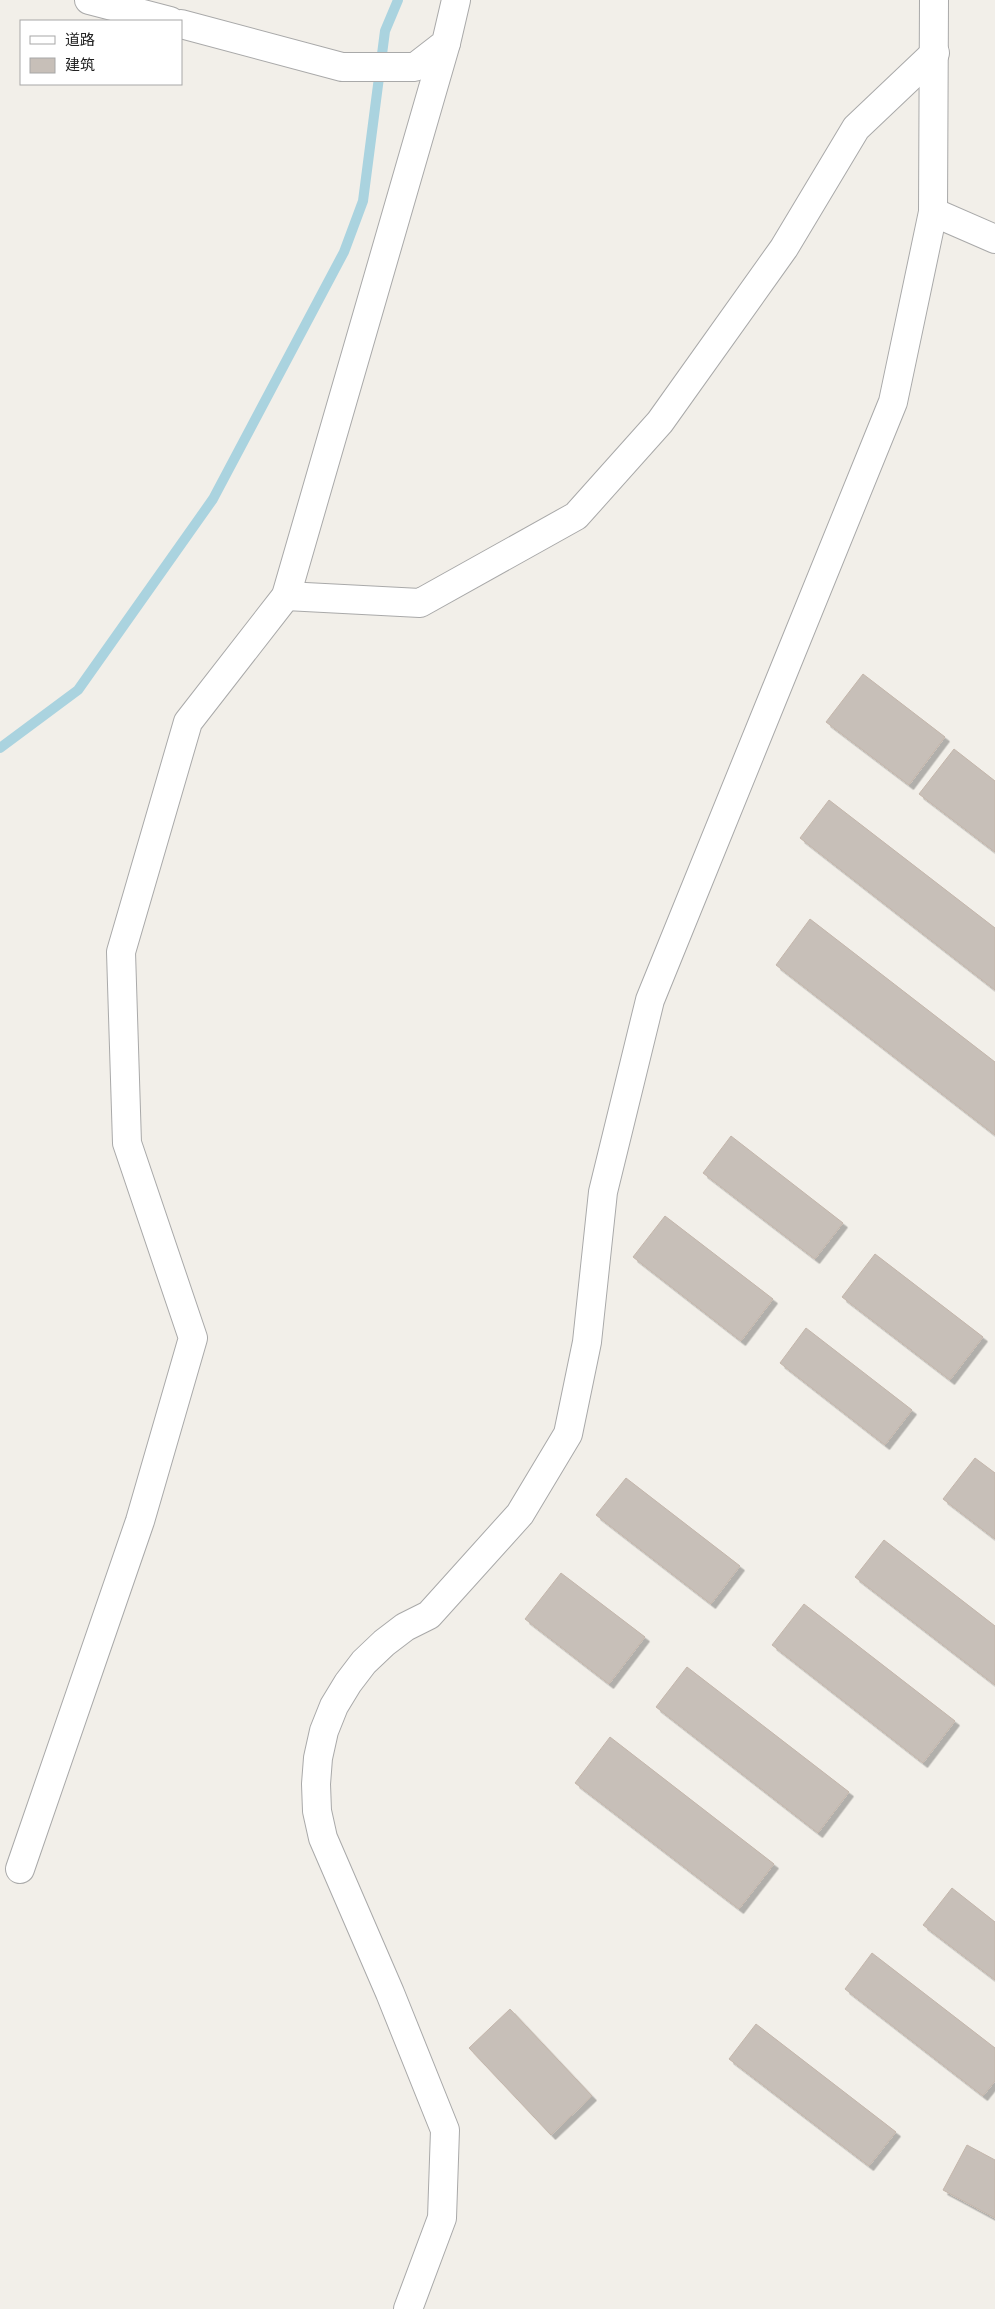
<svg xmlns="http://www.w3.org/2000/svg" width="995" height="2309" font-family="Commissioner,'Noto Sans SC',sans-serif">
<style>
.lines{fill:none;stroke-linecap:round;stroke-linejoin:round}
.stream{stroke:#aad3df;stroke-width:10}
.building{fill:#c7bfb8;stroke:#c4b6ab;filter:url(#shadow)}
.minor-casing{stroke:#a9a9a9;stroke-width:30}
.tertiary-casing{stroke:#a9a9a9;stroke-width:30}
.minor{stroke:#fff;stroke-width:28}
.tertiary{stroke:#fff;stroke-width:28}
</style>
<defs>
<filter id="shadow"><feDropShadow dx="4.5" dy="4.5" stdDeviation="0" flood-color="#0004"/></filter>
</defs>
<rect width="100%" height="100%" fill="#f2efe9"/>
<g class="lines">
<path class="stream" d="M0,748L78,690L213,499L344,252L363,201L385,31L398,0"/>
</g>
<g class="building">
<path d="M863,674L945,737L909,785L826,722Z"/>
<path d="M954,749L995,781V852L919,794Z"/>
<path d="M829,800L995,928V990L800,838Z"/>
<path d="M810,919L995,1062V1135L776,965Z"/>
<path d="M731,1136L843,1223L815,1259L703,1173Z"/>
<path d="M665,1216L773,1299L741,1341L633,1257Z"/>
<path d="M875,1254L983,1337L950,1380L842,1297Z"/>
<path d="M806,1328L912,1410L885,1445L780,1363Z"/>
<path d="M975,1458L995,1473V1539L943,1499Z"/>
<path d="M626,1478L740,1566L711,1604L596,1515Z"/>
<path d="M884,1540L995,1626V1685L855,1577Z"/>
<path d="M561,1573L645,1637L609,1684L525,1619Z"/>
<path d="M804,1604L955,1721L923,1763L772,1645Z"/>
<path d="M687,1667L849,1792L818,1833L656,1707Z"/>
<path d="M610,1737L774,1864L739,1909L575,1783Z"/>
<path d="M952,1888L995,1922V1980L923,1925Z"/>
<path d="M872,1953L995,2048V2081L983,2096L845,1989Z"/>
<path d="M510,2009L592,2096L551,2135L469,2048Z"/>
<path d="M756,2024L896,2132L869,2166L729,2059Z"/>
<path d="M967,2145L995,2160V2218L943,2190Z"/>
</g>
<g class="lines">
<defs>
<g id="minor">
<path d="M933,212L995,239"/>
<path d="M286,596L420,603L576,516L660,422L784,248L856,128L935,53"/>
<path d="M20,1869L140,1521L193,1338L127,1143L121,952L188,722L286,596L446,43"/>
</g>
<g id="tertiary">
<path d="M89,0L170,21"/>
<path d="M181,24L342,67H415L446,43L456,0"/>
<path d="M408,2309L442,2218L445,2130L390,1993L323,1838L317,1811L316,1784L318,1758L324,1731L334,1706L348,1683L364,1662L384,1643L405,1627L429,1615L520,1514L568,1434L587,1342L603,1192L650,1000L893,402L933,212L934,0"/>
</g>
</defs>
<use href="#minor" class="minor-casing"/>
<use href="#tertiary" class="tertiary-casing"/>
<use href="#minor" class="minor"/>
<use href="#tertiary" class="tertiary"/>
</g>
<rect x="20" y="20" width="162" height="65" fill="#ffffff" stroke="#a7a7a7"/>
<rect x="30" y="36" width="25" height="8" fill="#ffffff" stroke="#a7a7a7"/>
<text x="65" y="45" font-size="15" fill="#222222">道路</text>
<rect x="30" y="58" width="25" height="15" fill="#c7bfb8" stroke="#a7a7a7"/>
<text x="65" y="70" font-size="15" fill="#222222">建筑</text>
</svg>
